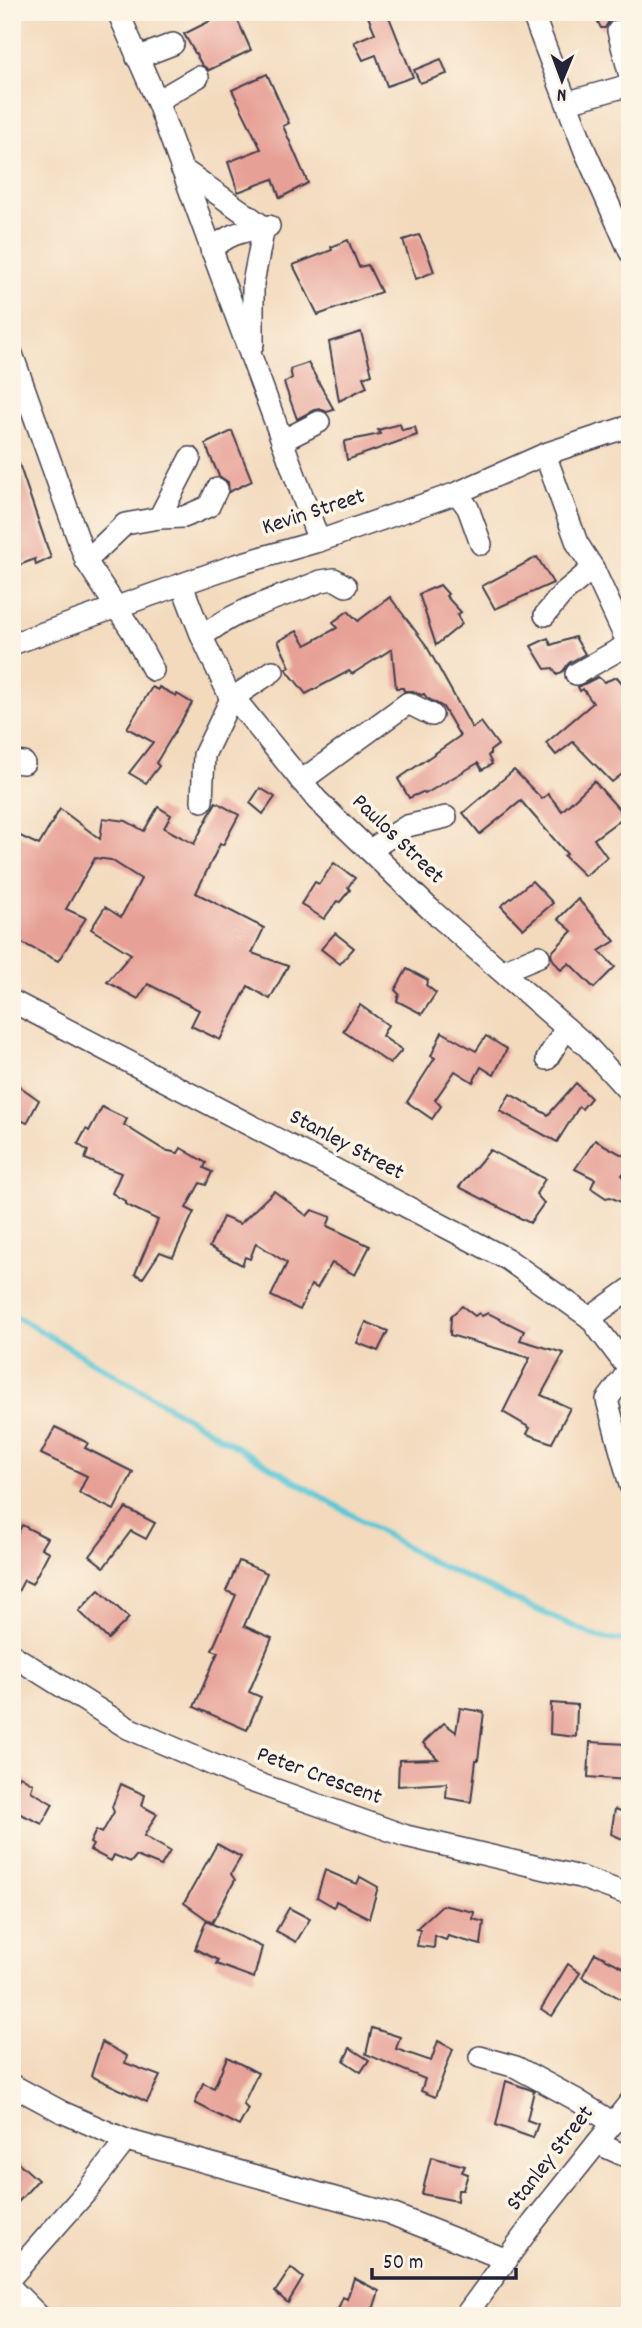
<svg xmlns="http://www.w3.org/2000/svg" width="642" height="2328" font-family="Dekko,sans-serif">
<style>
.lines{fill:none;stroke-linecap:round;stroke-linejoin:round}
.stream{stroke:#5cc7d7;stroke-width:6}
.building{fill:#e7a096}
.minor-casing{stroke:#413e4e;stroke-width:24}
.minor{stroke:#fff;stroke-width:21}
.labels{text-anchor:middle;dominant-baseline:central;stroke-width:7;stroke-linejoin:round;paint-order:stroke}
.street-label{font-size:23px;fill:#22223b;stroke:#fcf5e5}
</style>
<rect width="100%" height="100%" fill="#fcf5e5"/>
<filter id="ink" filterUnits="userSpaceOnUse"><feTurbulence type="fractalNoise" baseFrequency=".0143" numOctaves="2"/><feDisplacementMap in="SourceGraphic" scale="14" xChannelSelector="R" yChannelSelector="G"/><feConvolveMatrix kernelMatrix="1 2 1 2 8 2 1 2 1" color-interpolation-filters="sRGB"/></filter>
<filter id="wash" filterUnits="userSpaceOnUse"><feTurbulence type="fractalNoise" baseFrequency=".00686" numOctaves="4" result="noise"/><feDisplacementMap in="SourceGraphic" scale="28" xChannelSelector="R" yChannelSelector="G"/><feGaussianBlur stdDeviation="1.57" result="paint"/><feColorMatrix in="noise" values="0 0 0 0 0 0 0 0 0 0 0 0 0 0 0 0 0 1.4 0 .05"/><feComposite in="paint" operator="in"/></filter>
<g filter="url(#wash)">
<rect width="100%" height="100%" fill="#f3dabd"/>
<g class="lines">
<path class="stream" d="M12,1314L430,1561L599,1638L630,1641"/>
</g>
<g id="blocks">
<g class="building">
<path d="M228,12H234L251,50L209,70L202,65L184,34Z"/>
<path d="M366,12H387L413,77L387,86L376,55L363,60L354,42L375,33Z"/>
<path d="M593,12H630V26L622,19L615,18L609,21L605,28H601Z"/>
<path d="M441,59L447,74L420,83L414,70Z"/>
<path d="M267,74L289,123L283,126L308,183L280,198L273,179L238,192L228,162L261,149L232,90Z"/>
<path d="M419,235L426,249L434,272L416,279L403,240Z"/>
<path d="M348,240L359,267L368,265L381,292L318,315L293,265L332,250L331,247Z"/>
<path d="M361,332L372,374L363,377L367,387L339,401L329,342Z"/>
<path d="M308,363L334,410L327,412L320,409L314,410L297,419L284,383L292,378L290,369Z"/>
<path d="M400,424L402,430L415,427L417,435L347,460L344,443L346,441L380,434L378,430Z"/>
<path d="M232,431L252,481L229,492L228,482L219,476L205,444Z"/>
<path d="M12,452H15L51,558L36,565L35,559L17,566L12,557V540L17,538L12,527Z"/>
<path d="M537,557L553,583L495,609L482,586Z"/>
<path d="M440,585L448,594L446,596L461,612L457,615L462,624L436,645L419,594Z"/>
<path d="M390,597L426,645L472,728L481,722L498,745L490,751V754L488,756L492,764L482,770L478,763L425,794L423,792L409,798L398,779L460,736L443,707L427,698L424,694L421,695L413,691H404L403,688H396L392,649L352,674L349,671L306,694L286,669L290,667L278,641L297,631L306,645L337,628L333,622L348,611L358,621Z"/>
<path d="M575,637L585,654L569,663L563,671L557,675L553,668L545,669L531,646L548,638L551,645Z"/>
<path d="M598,677L604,682L617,677L628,690L625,692L630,701V768L612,782L573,742L556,755L546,743L593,703L583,689L580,691L578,687Z"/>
<path d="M152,687L158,690L159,687L176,696L177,694L192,703L156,763L159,766L146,783L129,773L153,742L127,728Z"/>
<path d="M514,770L542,799L548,794L562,811L594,781L625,816L594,839L607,857L585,876L564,856L567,854L521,801L480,834L463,813Z"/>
<path d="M260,788L275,797L263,814L250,803Z"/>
<path d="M216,802L239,815L223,845L220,844L196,893L264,928L252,953L288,966L270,999L248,986L220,1040L191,1026L199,1010L148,984L138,999L107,982L131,954L91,929L105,907L121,917L141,879L111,860L95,858L66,909L86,918L58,961L12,938V832L39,845L60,809L100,839L103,818L126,821L144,831L158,807L171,815L164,828L194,844Z"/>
<path d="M334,863L355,878L348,887L350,890L340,902L337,901L324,919L301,904L315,882L319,884Z"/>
<path d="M532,881L553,903L523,929L501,906Z"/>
<path d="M578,899L615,941L599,951L615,967L594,988L569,963L561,970L552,958L551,953L572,931L558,919Z"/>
<path d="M335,933L354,948L340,964L321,949Z"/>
<path d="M407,969L428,980L426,985L436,993L422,1014L397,1001L399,994L395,990Z"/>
<path d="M360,1005L388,1025L382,1036L402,1050L390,1064L343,1031Z"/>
<path d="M442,1032L476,1051L486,1036L507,1049L494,1075L481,1067L473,1082L455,1071L435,1100L441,1106L432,1119L407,1102L435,1058L431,1056Z"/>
<path d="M12,1081L39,1100L27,1123L12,1116Z"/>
<path d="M576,1083L591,1098L582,1109L579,1107L557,1142L500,1111L510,1094L548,1115Z"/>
<path d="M102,1107L127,1119L124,1125L164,1150L178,1153L181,1148L206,1163L204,1168L212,1172L206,1185L200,1183L186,1208L194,1212L173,1257L160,1252L143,1278L135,1274L158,1220L125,1204V1201L112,1193L121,1173L85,1159L88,1151L78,1144L86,1129L89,1131Z"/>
<path d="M595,1140L630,1159V1166L622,1175L630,1183V1191L621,1202L610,1197L606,1198L591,1188L595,1179L575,1169Z"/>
<path d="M490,1150L545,1179L536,1194L544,1203L530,1223L459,1187Z"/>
<path d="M274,1191L307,1216L312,1210L331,1217L327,1226L370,1246L355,1275L332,1263L317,1288L311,1285L300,1310L271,1296L287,1263L256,1243L250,1259L245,1257L242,1265L209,1247L223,1217L240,1224Z"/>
<path d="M462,1306L475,1316L479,1313L482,1316L488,1313L524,1331L520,1340L564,1353L541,1395L570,1408L552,1443L527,1434L530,1428L503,1412L530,1358L450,1335L451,1316Z"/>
<path d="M366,1322L388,1331L378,1351L357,1343Z"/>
<path d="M55,1427L88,1443L85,1448L133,1472L114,1510L79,1493L87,1476L41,1454Z"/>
<path d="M126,1508L155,1523L146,1539L131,1531L104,1567L90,1556Z"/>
<path d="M22,1525L47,1538L41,1548L49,1552L32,1584L24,1580L12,1603V1545Z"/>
<path d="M239,1561L267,1573L244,1626L272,1638L249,1692L261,1697L247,1730L194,1707L218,1652L212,1650L236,1595L226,1591Z"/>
<path d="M99,1590L129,1618L108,1639L79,1611Z"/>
<path d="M551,1703L577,1705L576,1737L550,1734Z"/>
<path d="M460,1708L484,1712L478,1760H476L471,1802L446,1798L447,1783L398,1786L399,1760L438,1759L423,1743L444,1723L456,1732Z"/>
<path d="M590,1742L626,1744L627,1780L588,1777Z"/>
<path d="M20,1776L33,1784L31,1791L53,1804L42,1824L12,1810V1789Z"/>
<path d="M121,1784L145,1795L142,1806L157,1814L144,1836L170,1851L161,1866L136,1856L131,1862L114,1855L111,1861L90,1850L93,1845L90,1843L96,1830L102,1833L114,1812L112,1807Z"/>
<path d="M615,1809L630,1814V1838L626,1836L625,1840L611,1834Z"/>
<path d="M217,1844L241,1857L231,1874L235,1880L212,1923L184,1903Z"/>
<path d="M325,1870L357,1884L360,1877L378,1887L369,1918L336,1901L334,1907L317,1897Z"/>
<path d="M442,1905L474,1912L473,1919L484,1922L481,1945L448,1936L446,1940L435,1936L434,1948L417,1946L420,1930L416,1929Z"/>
<path d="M289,1908L310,1919L296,1942L276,1931Z"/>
<path d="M206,1921L262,1947L254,1978L216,1964L218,1960L195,1949Z"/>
<path d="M595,1953L630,1971V2004L582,1977Z"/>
<path d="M568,1964L580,1973L552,2016L541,2009Z"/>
<path d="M372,2028L400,2037L396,2049L431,2061L438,2041L453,2049L435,2097L421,2091L425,2079L366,2054Z"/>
<path d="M102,2042L127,2056L125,2063L160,2076L147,2102L91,2076Z"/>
<path d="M350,2048L369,2060L361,2072L344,2061Z"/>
<path d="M227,2057L258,2073L243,2104L248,2109L239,2126L195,2103L203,2083L214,2088Z"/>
<path d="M506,2081L534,2091L527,2120L538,2124L533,2138L496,2125Z"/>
<path d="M12,2157L38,2180L12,2209Z"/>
<path d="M431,2157L465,2166L462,2172L468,2174L463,2190H458L457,2201L422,2194Z"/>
<path d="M291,2268L303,2278L288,2303L275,2292Z"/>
<path d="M354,2278L379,2291L371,2316H335L343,2297L347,2299Z"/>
</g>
</g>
</g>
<g filter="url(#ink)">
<use href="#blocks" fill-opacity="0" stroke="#413e4e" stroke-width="2"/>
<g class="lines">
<defs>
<g id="minor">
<path d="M118,12L157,101L319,541"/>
<path d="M532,12L585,151L630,252"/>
<path d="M618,31L630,76"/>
<path d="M137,58L173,44"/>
<path d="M157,101L198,77"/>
<path d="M568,102L630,85"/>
<path d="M181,168L264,227L253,283V344"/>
<path d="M211,250C232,231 243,232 269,226"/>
<path d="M12,354L86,561L132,631L153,670"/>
<path d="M282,441L319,422"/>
<path d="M545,454L577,543L593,568L630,648"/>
<path d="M457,493L468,508L481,544"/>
<path d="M159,518L184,517L209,506L217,489"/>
<path d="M86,561L125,524L159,518L190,458"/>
<path d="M182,585L202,637L231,699L239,704L317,800L430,909L587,1046L630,1093"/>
<path d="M545,615L562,594L593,568"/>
<path d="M202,637C236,608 281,598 321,581L334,579L346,586"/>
<path d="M12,644L236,565L319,541L457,493L545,454L630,426"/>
<path d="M576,674L627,645L630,646"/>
<path d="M12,762L24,763"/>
<path d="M301,781L408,703L432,715"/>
<path d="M202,801L204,755L231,699L273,671"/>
<path d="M370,850L407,826L446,817"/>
<path d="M503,971L539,956"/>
<path d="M12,1001L507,1259L590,1318L630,1371"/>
<path d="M547,1059L566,1028"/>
<path d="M590,1318L630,1289"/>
<path d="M629,1370L607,1400L630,1485"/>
<path d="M12,1655L128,1728L248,1780L406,1836L580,1877L630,1895"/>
<path d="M480,2057L516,2067L575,2099L613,2123"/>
<path d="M12,2085L62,2112L126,2140L389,2213L507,2260"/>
<path d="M597,2143L630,2158"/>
<path d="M12,2276L87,2191L126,2140"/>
<path d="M12,2289L39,2316"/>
<path d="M465,2316L533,2223L630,2102"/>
</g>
</defs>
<use href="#minor" class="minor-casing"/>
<use href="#minor" class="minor"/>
</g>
</g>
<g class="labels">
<g class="street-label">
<text transform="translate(314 513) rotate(-18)">Kevin Street</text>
<text transform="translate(397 840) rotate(44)">Paulos Street</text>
<text transform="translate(346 1146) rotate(28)">Stanley Street</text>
<text transform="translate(319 1777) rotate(20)">Peter Crescent</text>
<text transform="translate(551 2159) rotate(-52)">Stanley Street</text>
</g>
</g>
<rect width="642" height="2328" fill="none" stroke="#fcf5e5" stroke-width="42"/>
<g transform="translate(562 80) rotate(181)" stroke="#fcf5e5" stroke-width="5" paint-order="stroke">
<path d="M0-5L12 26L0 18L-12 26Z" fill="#22223b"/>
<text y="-10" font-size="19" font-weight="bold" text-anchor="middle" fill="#22223b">N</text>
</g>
<path d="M372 2268v10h144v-10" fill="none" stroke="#22223b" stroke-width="3.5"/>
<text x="383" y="2268" font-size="21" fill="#22223b" stroke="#fcf5e5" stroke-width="5" paint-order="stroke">50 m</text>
</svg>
